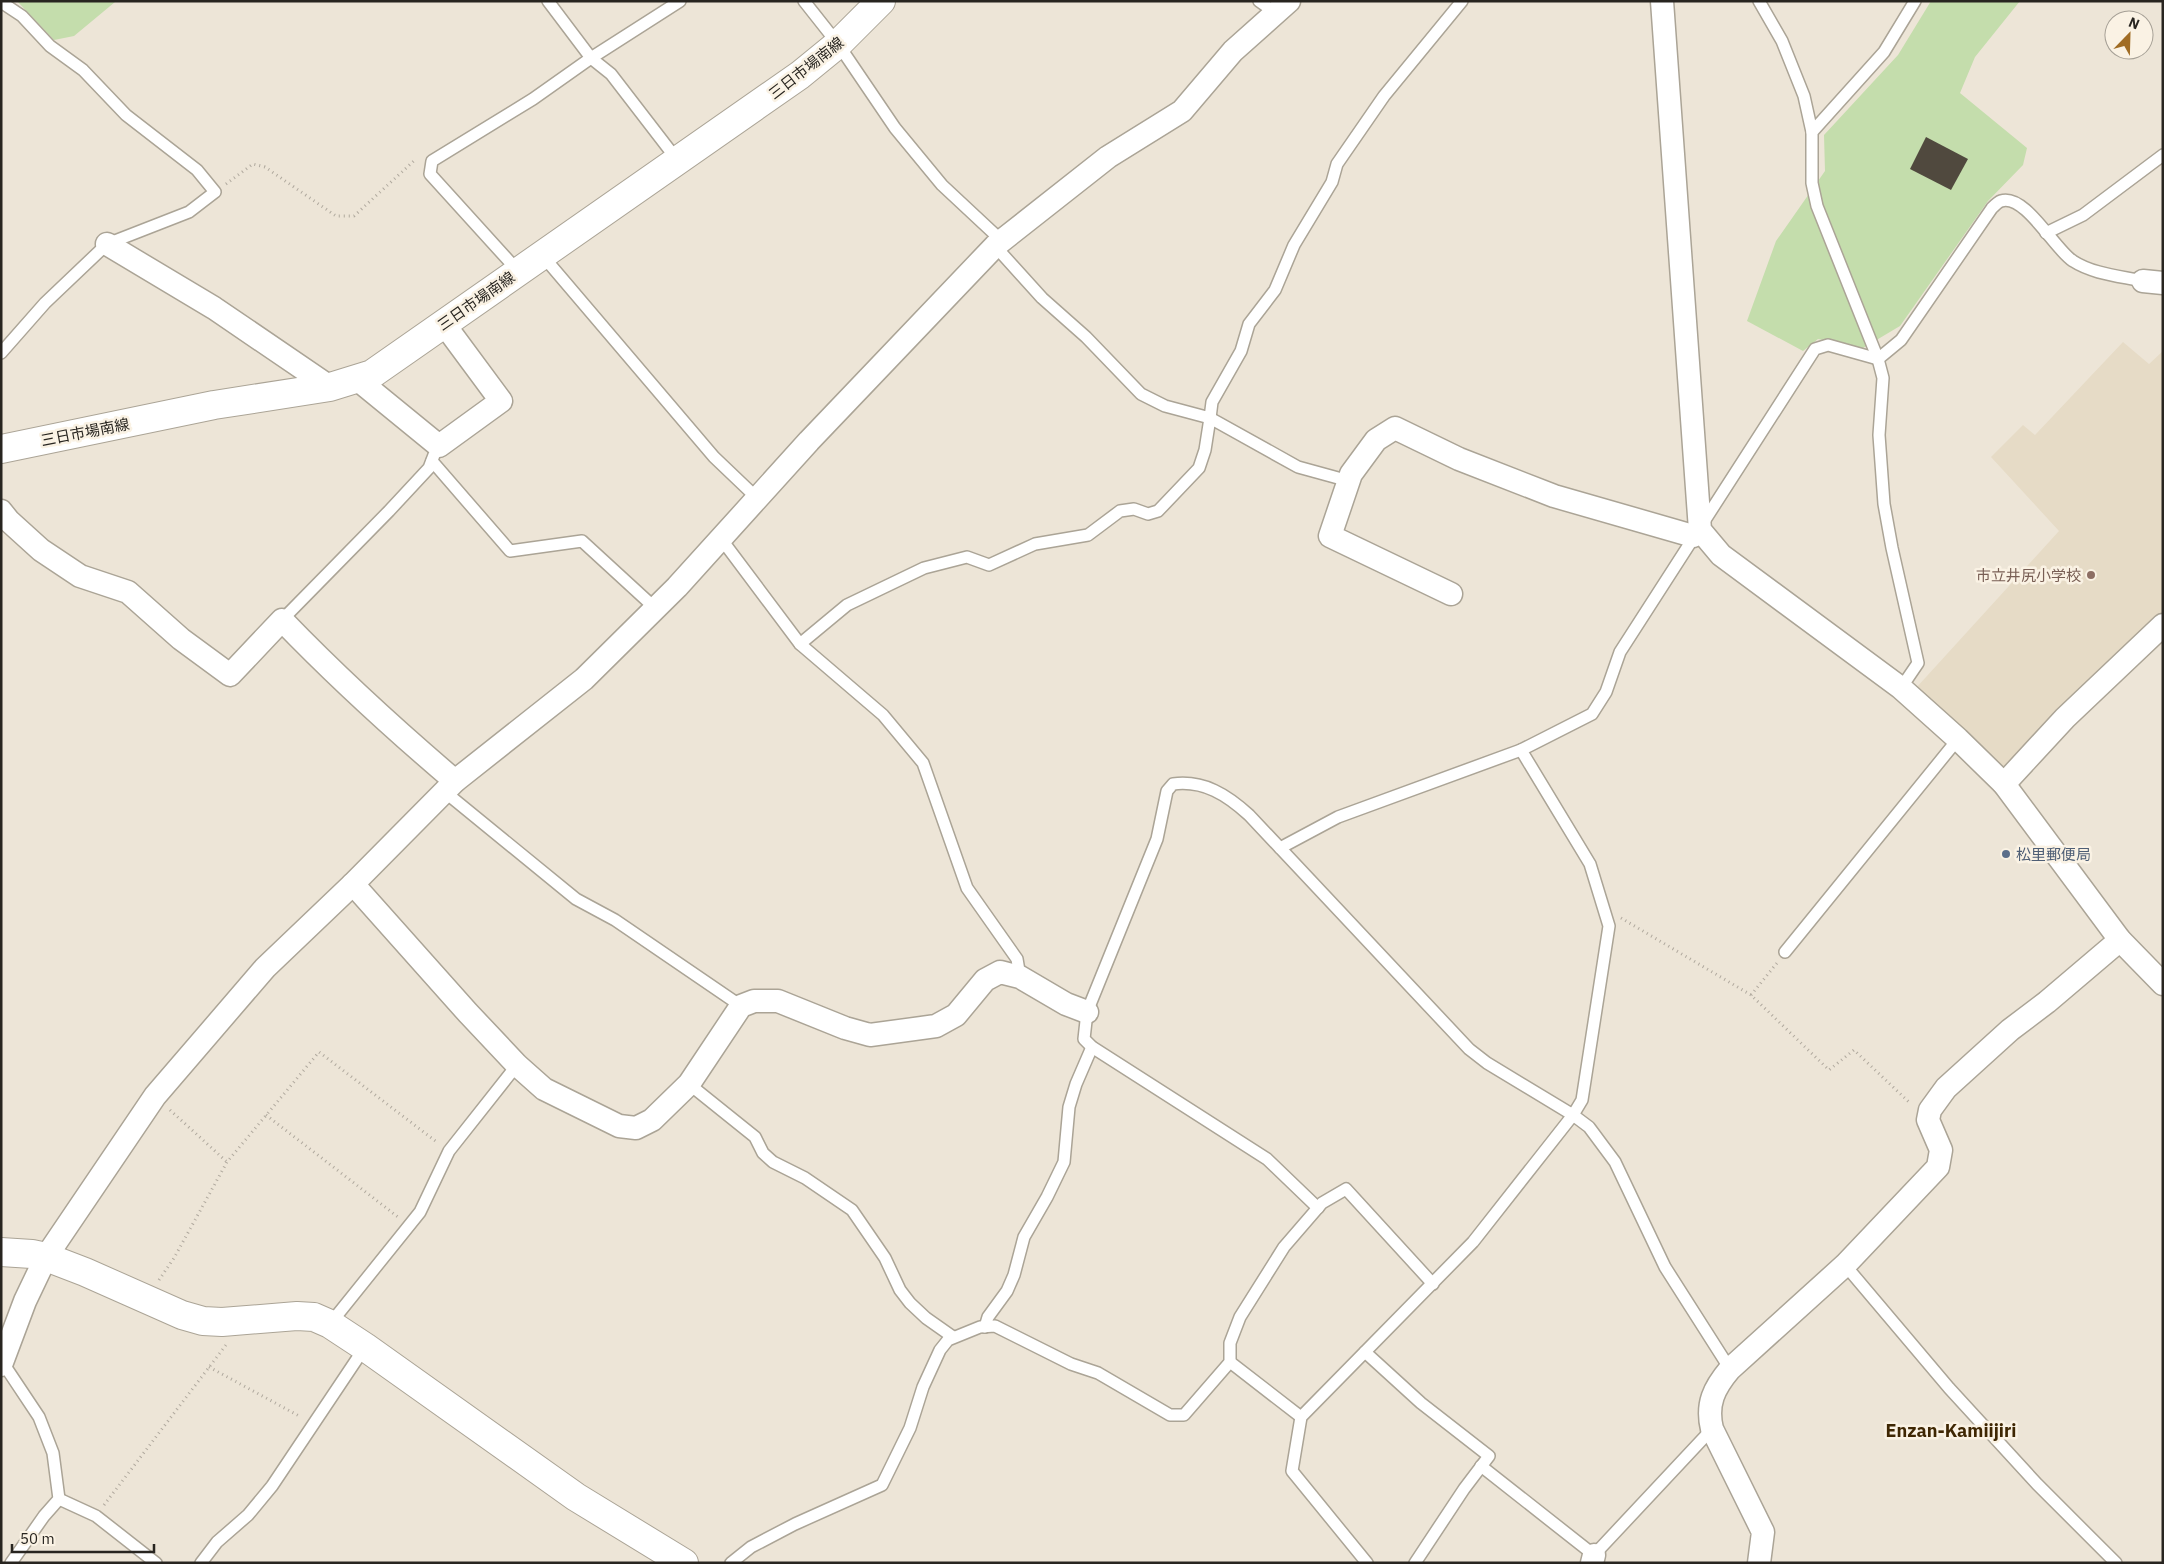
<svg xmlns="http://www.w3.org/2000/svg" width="2164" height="1564" font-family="'IBM Plex Sans','Noto Sans JP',sans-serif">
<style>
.built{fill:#e6dbc6}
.green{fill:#c4ddac}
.building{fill:#50493e}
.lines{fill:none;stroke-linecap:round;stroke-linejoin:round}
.lane-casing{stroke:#aba496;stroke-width:14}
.street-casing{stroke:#aba496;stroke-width:25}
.secondary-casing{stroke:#aba496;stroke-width:30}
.path{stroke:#b0a99e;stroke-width:3;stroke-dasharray:1 4;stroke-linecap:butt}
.lane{stroke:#fff;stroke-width:11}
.street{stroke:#fff;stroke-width:22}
.secondary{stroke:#fff;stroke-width:28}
.education-dot{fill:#8d6e63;stroke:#faf2e4;stroke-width:2}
.service-dot{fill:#5c6f8a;stroke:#faf2e4;stroke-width:2}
.labels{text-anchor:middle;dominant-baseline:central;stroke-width:5;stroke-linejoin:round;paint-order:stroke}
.street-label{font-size:15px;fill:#282520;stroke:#faf2e4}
.education-label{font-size:15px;fill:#785e54;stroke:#faf2e4;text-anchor:end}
.service-label{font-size:15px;fill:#4e5e75;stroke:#faf2e4;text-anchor:start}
.quarter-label{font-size:18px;font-weight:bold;fill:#3f2703;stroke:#faf2e4}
</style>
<rect width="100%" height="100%" fill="#ede5d7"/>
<path class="built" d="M2123,342L2149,364L2163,351V619L2007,771L1916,688L2059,531L1991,457L2023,425L2035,435Z"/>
<g class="green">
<path d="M17,1H119L115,2L74,36L54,40Z"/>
<path d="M1931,1H2020L1975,57L1960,93L2027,148L2023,165L1988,201L1900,326L1863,348L1818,339L1803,351L1747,321L1776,241L1825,171L1824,135L1898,55Z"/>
</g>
<path class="building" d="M1926,137L1968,159L1951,190L1910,169Z"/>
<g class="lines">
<defs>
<g id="lane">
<path d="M548,1L591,58L611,74L678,161"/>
<path d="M804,1L838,44L895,128L942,185L1002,241"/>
<path d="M1259,1L1276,13"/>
<path d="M1759,1L1782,41L1804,96L1812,132"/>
<path d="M1,2L22,16L50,46L83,70L126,115L197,170L215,192L189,212L107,244L45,303L1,353"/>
<path d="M2046,233L2083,215L2163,155"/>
<path d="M995,246L1042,298L1086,337L1141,394L1165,406L1210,418L1212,402L1241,351L1249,324L1275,290L1294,245L1332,182L1337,164L1384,96L1462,1"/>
<path d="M542,255L714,457L758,499"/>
<path d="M518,271L430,174L432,161L533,99L591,58L680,1"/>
<path d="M432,461L510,551L582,541L655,608"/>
<path d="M722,540L800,644L883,715L923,763L967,888L1017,959L1020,977"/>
<path d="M282,620L389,511L429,468L434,455"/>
<path d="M800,644L847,605L924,568L967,557L989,565L1035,544L1088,535L1120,511L1134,509L1148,514L1158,511L1199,468L1205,450L1210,418L1298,467L1349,481"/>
<path d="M1901,688L1918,663L1892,548L1884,504L1879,435L1883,378L1878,359L1817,206L1812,183V132L1884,52L1915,1"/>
<path d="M445,792L576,899L615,920L741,1006"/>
<path d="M1280,848L1338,817L1521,750"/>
<path d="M1785,952L1958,739"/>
<path d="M689,1084L755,1137L763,1153L773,1162L805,1178L852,1210L885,1258L900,1290L910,1303L926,1318L953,1337"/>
<path d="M1318,1208L1267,1159L1092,1047L1084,1039L1087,1012L1157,839L1167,791L1173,784C1204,780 1227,795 1249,815L1469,1049L1487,1063L1573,1115L1589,1127L1615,1162L1665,1267L1730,1369"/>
<path d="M1845,1265L1949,1388L2037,1484L2116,1563"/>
<path d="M330,1324L420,1212L449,1151L517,1065"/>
<path d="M985,1327L988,1317L1007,1291L1014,1275L1024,1237L1047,1197L1064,1162L1069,1107L1076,1084L1092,1047"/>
<path d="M1365,1352L1421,1403L1489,1456L1464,1489L1415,1563"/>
<path d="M1230,1362L1301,1417"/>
<path d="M3,1363L39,1417L53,1453L59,1499L44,1516L11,1563"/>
<path d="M1481,1466L1594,1555L1712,1429"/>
<path d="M59,1499L96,1516L156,1563"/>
<path d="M201,1563L217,1542L248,1515L272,1486L365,1347"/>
<path d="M731,1563L751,1547L795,1524L882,1485L910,1428L923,1387L940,1350L948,1340L980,1327L995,1326L1071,1364L1098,1373L1170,1415H1184L1230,1362V1343L1240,1317L1284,1247L1322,1203L1346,1189L1433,1284"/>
<path d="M1367,1563L1292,1471L1301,1417L1473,1242L1573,1115L1582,1100L1609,926L1590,864L1521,750L1592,714L1606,692L1620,652L1815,349L1828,345L1878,359L1901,340L1992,208C1994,206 1998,202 2001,201C2025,193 2055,250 2073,261C2093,274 2120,276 2143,281"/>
</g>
<g id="street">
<path d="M1662,1L1700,530L1721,555L1901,688L1958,739L2004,784L2120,940L2163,984"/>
<path d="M107,244L214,308L330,387"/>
<path d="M2143,281L2163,283"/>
<path d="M357,379L439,446L501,401L444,324"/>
<path d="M1,511L9,521L41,550L80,576L128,592L181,639L230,675L282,620C337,677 395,730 455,781"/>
<path d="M1451,594L1330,536L1351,474L1376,440L1395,428L1459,459L1554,496L1693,536"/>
<path d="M2004,784L2065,718L2163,625"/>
<path d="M353,884L468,1013L517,1065L544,1089L619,1126L636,1128L652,1120L689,1084L741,1006L754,1001H778L845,1028L870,1035L936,1026L956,1015L985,980L1000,972L1020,977L1066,1004L1087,1012"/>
<path d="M1,1365L25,1301L46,1257L155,1096L265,968L353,884L455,781L584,679L677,587L809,441L995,246L1108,157L1182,111L1233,51L1289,1"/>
<path d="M1592,1563L1594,1555"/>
<path d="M1759,1563L1763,1532L1712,1429C1706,1404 1714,1388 1730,1369L1845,1265L1938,1167L1941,1150L1928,1120L1930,1110L1946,1088L2010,1030L2047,1002L2120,940"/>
</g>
<g id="secondary">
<path d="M1,449L214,405L330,387L372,374L800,75L838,44L881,1"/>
<path d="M1,1252L32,1254L46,1257L85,1272L182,1315L203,1321L222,1322L297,1316L314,1317L330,1324L365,1347L576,1497L684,1563"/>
</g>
</defs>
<use href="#lane" class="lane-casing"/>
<use href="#street" class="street-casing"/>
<use href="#secondary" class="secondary-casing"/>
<g class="path">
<path d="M226,184L253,164L265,167L336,216H354L416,159"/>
<path d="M1621,918L1751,995L1829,1070L1854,1050L1911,1104"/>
<path d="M1751,995L1777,963"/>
<path d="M170,1110L227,1162"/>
<path d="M266,1115L398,1217"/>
<path d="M159,1280L174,1258L227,1162L319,1052L438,1143"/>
<path d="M209,1367L301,1417"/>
<path d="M104,1505L226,1345"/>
</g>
<use href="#lane" class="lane"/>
<use href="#street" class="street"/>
<use href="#secondary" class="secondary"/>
</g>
<circle class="education-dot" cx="2091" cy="575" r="5"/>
<circle class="service-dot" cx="2006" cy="854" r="5"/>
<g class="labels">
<g class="street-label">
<text transform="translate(806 68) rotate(-38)">三日市場南線</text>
<text transform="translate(476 301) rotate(-35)">三日市場南線</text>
<text transform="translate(85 432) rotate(-11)">三日市場南線</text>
</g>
<g class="education-label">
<text x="2081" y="575">市立井尻小学校</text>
</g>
<g class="service-label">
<text x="2016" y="854">松里郵便局</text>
</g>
<g class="quarter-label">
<text x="1951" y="1430">Enzan-Kamiijiri</text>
</g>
</g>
<rect width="2164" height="1564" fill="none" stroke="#282520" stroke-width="5"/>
<g transform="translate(2129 35) rotate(23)"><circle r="24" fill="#faf2e4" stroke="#a6a096"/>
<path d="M0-4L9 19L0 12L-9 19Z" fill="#a06c24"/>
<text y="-8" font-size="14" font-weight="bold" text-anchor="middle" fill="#282520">N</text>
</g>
<path d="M12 1544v8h142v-8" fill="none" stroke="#282520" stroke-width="2.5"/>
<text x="20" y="1544" font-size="15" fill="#282520" stroke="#faf2e4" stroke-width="4" paint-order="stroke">50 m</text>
</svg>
